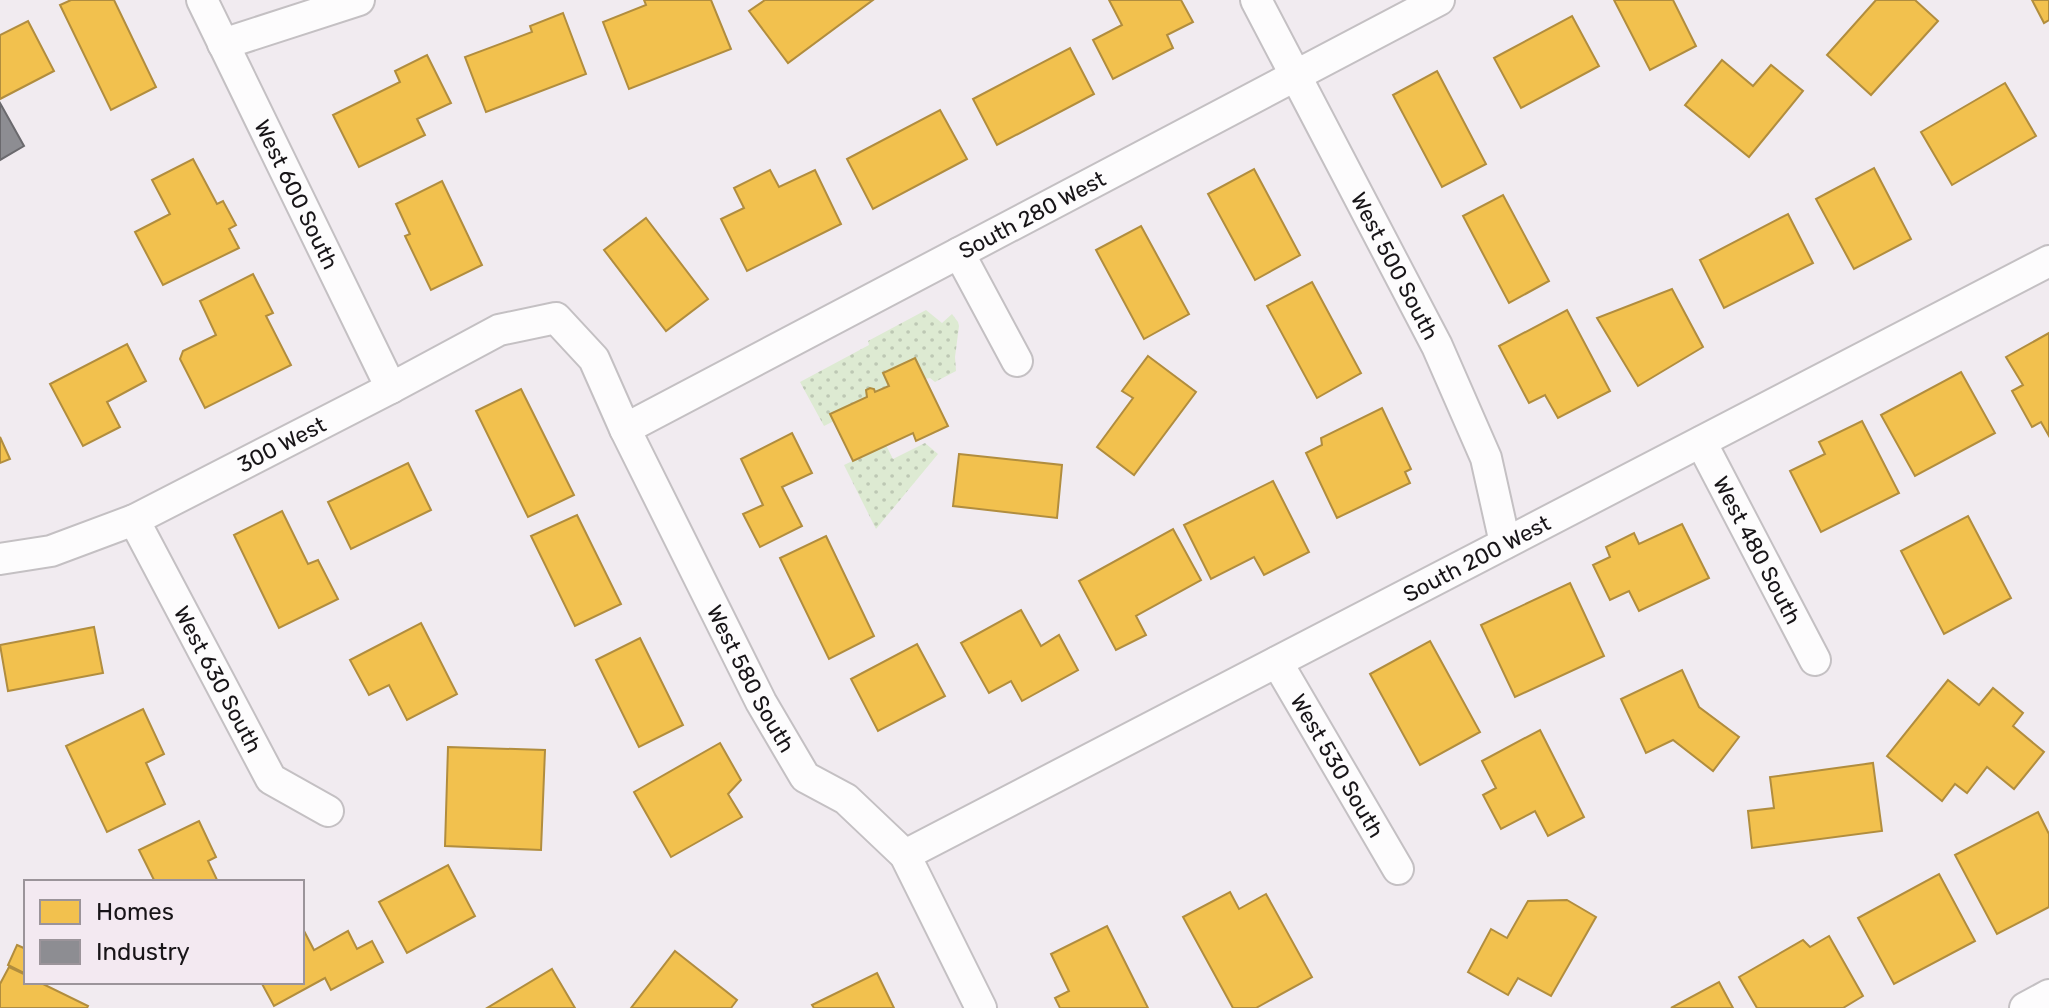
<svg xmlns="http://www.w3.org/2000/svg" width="2049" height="1008" font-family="Rubik,sans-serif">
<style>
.grass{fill:url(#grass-dots)}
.homes{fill:#f2c14e;stroke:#b18d3e;stroke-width:2}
.industry{fill:#8d8d92;stroke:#6a696d;stroke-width:2}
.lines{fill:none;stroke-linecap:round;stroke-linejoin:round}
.street-casing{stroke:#c4c0c3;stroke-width:34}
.street{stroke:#fdfcfd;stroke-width:30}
.labels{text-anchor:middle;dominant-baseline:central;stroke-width:8;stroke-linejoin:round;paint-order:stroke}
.street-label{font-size:22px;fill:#181518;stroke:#f3e9f1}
</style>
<defs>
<pattern id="grass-dots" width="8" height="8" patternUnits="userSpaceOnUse" patternTransform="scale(2)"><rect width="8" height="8" fill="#ddead2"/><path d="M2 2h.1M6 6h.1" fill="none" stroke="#bdc8b4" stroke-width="1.8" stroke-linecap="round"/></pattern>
</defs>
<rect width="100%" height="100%" fill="#f1ebf0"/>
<g class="grass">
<path d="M926,310L942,323L952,314L958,322L959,326L955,357L956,371L935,382L930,378L925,379L915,358L883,373L889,386L875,392L874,389L871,388L867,390V397L830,414L834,421L824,426L800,382L869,345L868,341Z"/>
<path d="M925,443L938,454L876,529L844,465L886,445L893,459Z"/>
</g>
<g class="homes">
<path d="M71,0H114L156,87L111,110L60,5Z"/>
<path d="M644,0H711L731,49L629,89L603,22L646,5Z"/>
<path d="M765,0H873L788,63L749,11Z"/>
<path d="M1109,0H1181L1193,22L1167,35L1173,48L1113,79L1093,40L1122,25Z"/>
<path d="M1614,0H1673L1696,46L1650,70Z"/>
<path d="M1876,0H1915L1938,21L1871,95L1827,55Z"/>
<path d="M2032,0H2049V20L2044,23Z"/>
<path d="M563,13L586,74L486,112L465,57L532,32L530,26Z"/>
<path d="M1572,16L1599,66L1521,108L1494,58Z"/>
<path d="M28,21L54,71L0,99V35Z"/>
<path d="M1070,48L1094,94L997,145L973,99Z"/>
<path d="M427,55L451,103L417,119L425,135L359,167L333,115L400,82L395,71Z"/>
<path d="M1722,60L1753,86L1771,65L1803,91L1749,157L1685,105Z"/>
<path d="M1437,71L1486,164L1442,187L1393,95Z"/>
<path d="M2005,83L2036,136L1952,185L1921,132Z"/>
<path d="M940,110L967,159L873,209L847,159Z"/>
<path d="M193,159L217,204L223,201L236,225L229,229L239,248L163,285L135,232L170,214L152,180Z"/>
<path d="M1874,168L1911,239L1854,269L1816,199Z"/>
<path d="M1254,169L1300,255L1255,280L1208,194Z"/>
<path d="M770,170L779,187L815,170L841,224L747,271L721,219L744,208L734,188Z"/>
<path d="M442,181L482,265L431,290L405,236L410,234L396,204Z"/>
<path d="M1503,195L1549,281L1509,303L1463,216Z"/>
<path d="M1788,214L1813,263L1724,308L1700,260Z"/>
<path d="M646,218L708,299L666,331L604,250Z"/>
<path d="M1141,226L1189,314L1144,339L1096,250Z"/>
<path d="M253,274L273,313L266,316L291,365L205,408L180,359L183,351L216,335L200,301Z"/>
<path d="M1312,282L1361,373L1317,398L1267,306Z"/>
<path d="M1672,289L1703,347L1638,386L1597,318Z"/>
<path d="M1567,310L1610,391L1558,418L1545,395L1529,403L1499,346Z"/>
<path d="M2049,333V436L2041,422L2032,427L2012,391L2023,385L2006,357Z"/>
<path d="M127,344L146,381L107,402L120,427L83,446L50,384Z"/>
<path d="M1148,356L1196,392L1134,475L1097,447L1133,398L1122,391Z"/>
<path d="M915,358L948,426L916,441L913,433L853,461L830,414L867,397L866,390L870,388L874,389L875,392L889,386L883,373Z"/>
<path d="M1961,372L1995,433L1915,476L1881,415Z"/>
<path d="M521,389L574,495L528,517L476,411Z"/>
<path d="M1382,408L1411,469L1405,472L1410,483L1337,518L1306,453L1322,445L1321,438Z"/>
<path d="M1862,421L1899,493L1821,532L1790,471L1825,454L1819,442Z"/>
<path d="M792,433L812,473L782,487L802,526L760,547L743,514L763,505L741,459Z"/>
<path d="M0,437L10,459L0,463Z"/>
<path d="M959,454L1062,465L1057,518L953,506Z"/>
<path d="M408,463L431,510L351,549L328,502Z"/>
<path d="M1273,481L1309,552L1264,575L1254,557L1211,579L1184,525Z"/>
<path d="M282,511L308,564L318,560L338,599L279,628L234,535Z"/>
<path d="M577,515L621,604L575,626L531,536Z"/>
<path d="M1968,516L2011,598L1944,634L1901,551Z"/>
<path d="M1682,524L1709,578L1639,611L1629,591L1610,600L1593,565L1610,557L1606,547L1634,533L1639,544Z"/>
<path d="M1173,529L1201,580L1136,616L1146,635L1116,650L1079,581Z"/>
<path d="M826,536L874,636L829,659L780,558Z"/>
<path d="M1570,583L1604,656L1515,697L1481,625Z"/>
<path d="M1021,610L1041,646L1059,635L1078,670L1022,701L1011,681L989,693L961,643Z"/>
<path d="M421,623L457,694L407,720L389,685L369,695L350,660Z"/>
<path d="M94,627L103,673L8,691L0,645Z"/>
<path d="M640,638L683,725L639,747L596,660Z"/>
<path d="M1430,641L1480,732L1420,765L1370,674Z"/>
<path d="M917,644L945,696L878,731L851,679Z"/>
<path d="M1682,670L1699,707L1739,737L1713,771L1673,740L1646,753L1621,699Z"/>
<path d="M1948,680L1979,705L1993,688L2023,713L2013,726L2044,752L2014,789L1987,767L1967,793L1955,784L1942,801L1887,756Z"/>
<path d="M143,709L164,754L146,763L165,804L107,832L66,746Z"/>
<path d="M1540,730L1584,817L1548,836L1535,811L1501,829L1483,795L1496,788L1482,761Z"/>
<path d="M720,743L741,780L728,794L742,817L671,857L634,792Z"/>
<path d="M448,747L545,750L541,850L445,846Z"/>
<path d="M1873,763L1882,831L1752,848L1748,811L1774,808L1770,777Z"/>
<path d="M2038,812L2049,834V907L1997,934L1955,855Z"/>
<path d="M199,821L216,857L208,861L218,882H155L139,850Z"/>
<path d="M448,865L475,916L407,953L379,902Z"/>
<path d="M1939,874L1975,941L1894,984L1858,918Z"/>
<path d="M1230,892L1239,909L1266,894L1312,977L1256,1008H1233L1183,917Z"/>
<path d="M1567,900L1596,917L1551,996L1518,978L1508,995L1468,972L1491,929L1507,938L1528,901Z"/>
<path d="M1107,926L1148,1008H1060L1055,998L1069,991L1051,954Z"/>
<path d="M302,927L314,950L348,931L357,949L372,941L383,962L331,990L325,978L274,1006L261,982H302Z"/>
<path d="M1829,936L1863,996L1843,1008H1757L1739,977L1803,940L1810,947Z"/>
<path d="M17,945L26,949V974L8,965Z"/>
<path d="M675,951L737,1000L731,1008H631Z"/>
<path d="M9,967L26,975V982H39L88,1006L87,1008H0V984Z"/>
<path d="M552,969L575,1008H487Z"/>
<path d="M877,973L894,1008H814L812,1005Z"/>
<path d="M1719,982L1733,1008H1671Z"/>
</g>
<path class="industry" d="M0,103L24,146L0,160Z"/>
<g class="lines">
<defs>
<g id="street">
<path id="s1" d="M202,0L391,388"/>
<path id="s2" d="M1256,0L1437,346L1486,458L1505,543"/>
<path d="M223,44L359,0"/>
<path d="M959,253L1017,361"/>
<path id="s3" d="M625,429L1439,0"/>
<path id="s4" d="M1701,442L1815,660"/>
<path id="s5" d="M134,520L271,779L328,811"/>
<path id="s6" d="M0,559L51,551L134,520L391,388L499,330L556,318L594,359L625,429L761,702L805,777L846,799L905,855L981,1008"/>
<path id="s7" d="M1277,662L1398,869"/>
<path id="s8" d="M905,855L2049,261"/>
<path d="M2025,1008L2049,995"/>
</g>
</defs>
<use href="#street" class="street-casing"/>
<use href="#street" class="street"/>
</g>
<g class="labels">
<g class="street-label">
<text stroke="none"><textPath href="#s1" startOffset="216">West 600 South</textPath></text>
<text stroke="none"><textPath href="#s3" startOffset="460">South 280 West</textPath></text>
<text stroke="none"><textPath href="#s2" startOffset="300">West 500 South</textPath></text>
<text stroke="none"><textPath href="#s6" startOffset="306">300 West</textPath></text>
<text stroke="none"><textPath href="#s4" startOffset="122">West 480 South</textPath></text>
<text stroke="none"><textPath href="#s8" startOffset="644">South 200 West</textPath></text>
<text stroke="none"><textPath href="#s6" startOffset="1022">West 580 South</textPath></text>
<text stroke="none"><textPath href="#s5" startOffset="180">West 630 South</textPath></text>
<text stroke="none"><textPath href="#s7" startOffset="120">West 530 South</textPath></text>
</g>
</g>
<rect x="24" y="880" width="280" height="104" fill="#f3e9f1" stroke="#9b949a" stroke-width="2"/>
<rect x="40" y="900" width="40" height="24" fill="#f2c14e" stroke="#9b949a" stroke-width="2"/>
<text x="96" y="920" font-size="24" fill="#181518">Homes</text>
<rect x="40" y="940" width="40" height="24" fill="#8d8d92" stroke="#9b949a" stroke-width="2"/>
<text x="96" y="960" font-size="24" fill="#181518">Industry</text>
</svg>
